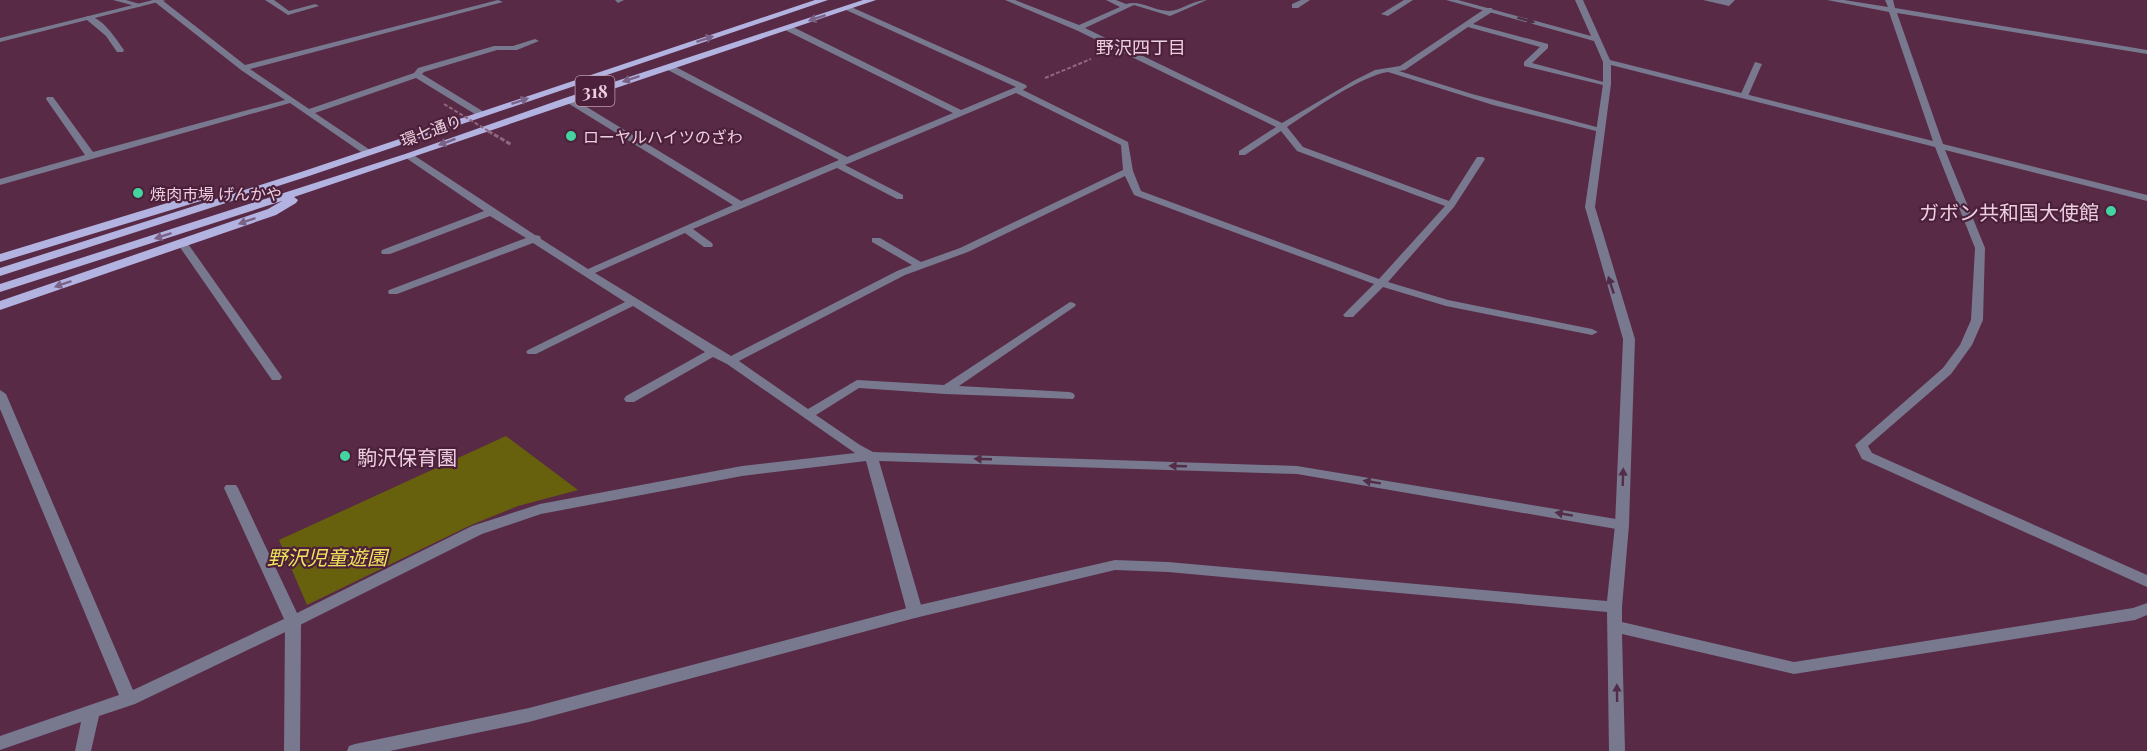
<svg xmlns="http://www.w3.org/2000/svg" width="2147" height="751" font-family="'Playfair Display','Noto Sans JP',serif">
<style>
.green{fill:#67610d}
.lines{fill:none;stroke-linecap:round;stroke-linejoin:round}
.path{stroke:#8f687f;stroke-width:2;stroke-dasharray:4 2;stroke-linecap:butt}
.service{fill:#78788f;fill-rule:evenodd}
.minor{fill:#78788f;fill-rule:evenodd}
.primary{fill:#b3b3e1;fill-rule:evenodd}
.path-bridge-far1{stroke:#8f687f;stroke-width:2;stroke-dasharray:4 2;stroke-linecap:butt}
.path-bridge{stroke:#8f687f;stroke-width:3;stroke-dasharray:5 2;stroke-linecap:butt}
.oneway{fill:#7a6286}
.oneway2{fill:#532d48}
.poi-dot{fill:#43d4a0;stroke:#4c203b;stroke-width:2}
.labels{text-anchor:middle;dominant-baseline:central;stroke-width:4.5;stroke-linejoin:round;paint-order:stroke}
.far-street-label{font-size:16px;fill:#eccfdf;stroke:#4c203b}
.far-poi-label{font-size:16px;fill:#eccfdf;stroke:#4c203b;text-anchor:start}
.far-neighbourhood-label{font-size:18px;fill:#eccfdf;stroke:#4c203b}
.shield{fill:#4c203b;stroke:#bc9aae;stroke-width:1.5}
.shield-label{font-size:18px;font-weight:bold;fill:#eccfdf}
.poi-label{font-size:20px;fill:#eccfdf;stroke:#4c203b;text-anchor:end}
.park-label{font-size:20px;font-style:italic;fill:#f0e55a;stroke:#4c203b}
</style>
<rect width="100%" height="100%" fill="#582a46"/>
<path class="green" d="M506,436L578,490L518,506L471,525L307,605L279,540Z"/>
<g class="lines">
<path class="path" d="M1045,78L1091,59"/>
<g class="service">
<path d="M113,0H126L143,5L139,7Z"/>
<path d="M156,0H162L245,65L498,0L503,2L250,69L309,109L414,73L418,68L494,46H513L535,39L539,41L517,50H497L424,72L422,74L484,112V116H478L416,78L315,113L370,150V154H364L290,103L0,185V179L85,155L46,99L47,97H53L93,152L285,100L241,70L156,3Z"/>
<path d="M265,0H274L289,11L315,4L319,6L288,15Z"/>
<path d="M615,0H624L618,3Z"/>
<path d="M1005,0H1015L1079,25L1120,7L1106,0H1116L1126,4C1141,0 1154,11 1169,11C1181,11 1192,0 1207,0L1170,16L1134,5L1085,28L1282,123L1355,80L1375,70L1400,66L1486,8H1492V12L1473,24L1548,44V48L1532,63L1611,84L1607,86L1524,66V62L1540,47L1468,27L1405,70L1399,71L1472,94L1604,129V133L1493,105L1388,72C1361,76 1311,111 1287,127L1303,147L1449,201L1477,157H1483L1485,159L1454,207L1388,282L1448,300L1592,329L1598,332L1592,335L1446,306L1383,287L1353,317H1345L1343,315L1374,284L1134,195L1125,176L968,252L905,275L739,361L808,409L857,380L944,385L1070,302L1074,303L1076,305L1074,307L959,386L1069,392L1073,393L1075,396L1073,399L945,394L859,388L816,415L860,445L873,452L1297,466L1622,520L1627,521L1629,525L1627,529L1622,530L1297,474L879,461L923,612L920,616L915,618L910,616L907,612L866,461L742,476L541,514L482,534L298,626L135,704L99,716L91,751H75L81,722L0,750V736L119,695L0,409V390L6,394L133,690L284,619L224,488L226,485H236L238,488L297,613L472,526L540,504L742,466L855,453L727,364L713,357L634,402H626L624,399L626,396L705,352L633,306L536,354H528L526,352L528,350L625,302L533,243L397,294H389L388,292L389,290L526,238L490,216L390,254H382L381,252L382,250L484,211L406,158V154H412L535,235L540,236L541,239L588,269L733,205L566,102V98H572L741,201L839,160L666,69V65H672L847,157L953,113L785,30V26H791L961,110L1016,87L846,10V6H849L1026,85L1027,87L1023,90L1128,142L1133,171L1141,191L1379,279L1445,206L1297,151L1281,131L1245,155H1239V151L1276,127L1076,30ZM1016,93L1121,145L1123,170L960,248L921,262L880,238H872V242L912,265L897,271L731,356L595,273L685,233L704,247H712L713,245L712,243L693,229L837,168L897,199H903V195L845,165Z"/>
<path d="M1301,0H1310L1298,8H1292V4Z"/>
<path d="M1404,0H1413L1388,16L1381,14Z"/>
<path d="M1703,0H1735L1729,6Z"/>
<path d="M87,16C102,16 116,39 124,50L123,52H117L106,36L87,20Z"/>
<path d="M1755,62L1762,64L1748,96L1741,98L1740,96Z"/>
<path d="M182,240L186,241L280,374L282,377L280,380H272L177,243Z"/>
</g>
<g class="minor">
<path d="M153,0H166L0,42V38Z"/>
<path d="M1446,0H1458L1591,36L1575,0H1583L1610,60L1933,141L1889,12L1827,0H1844L1888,7L1885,0H1893L1895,8L2147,50V54L1897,13L1943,144L2147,195V201L1945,150L1985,248L1983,320L1972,345L1951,374L1868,446L1872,453L2147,575V587L1862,459L1855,445L1943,368L1960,345L1971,320L1975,248L1935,147L1611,65V84L1595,207L1635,339L1629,525L1622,607V622L1794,662L2133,608L2147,603V615L2135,620L1794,674L1622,634L1625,751H1609L1607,612L1168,572L1115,570L915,618L529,722L390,751H347L349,746L355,744L529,708L915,606L1115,560L1168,562L1607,601L1615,525L1623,339L1585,207L1603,84V62L1594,41Z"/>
<path d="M293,616L298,618L301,622L300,751H284L285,622L288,618Z"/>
</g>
<g class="primary">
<path d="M815,0H828L309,176L0,276V268L301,172Z"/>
<path d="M863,0H876L294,197L298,200L296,203L276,215L0,310V301L268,209L282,201L0,292V284L405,154L565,98Z"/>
<path d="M200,193L206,197L204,200L0,262V254Z"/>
</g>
<path class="path-bridge-far1" d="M444,104L490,132"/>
<path class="path-bridge" d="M488,131L512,145"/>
</g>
<defs><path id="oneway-solid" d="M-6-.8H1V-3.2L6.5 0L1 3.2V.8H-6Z" transform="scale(1.5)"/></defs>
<g class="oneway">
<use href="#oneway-solid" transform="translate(817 18) rotate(162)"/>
<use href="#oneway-solid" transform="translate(705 39) rotate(-18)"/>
<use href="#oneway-solid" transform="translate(631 79) rotate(162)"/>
<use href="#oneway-solid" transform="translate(520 101) rotate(-18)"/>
<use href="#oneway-solid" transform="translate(447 142) rotate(160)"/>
<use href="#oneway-solid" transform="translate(247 221) rotate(161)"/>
<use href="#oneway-solid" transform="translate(163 236) rotate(162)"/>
<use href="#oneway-solid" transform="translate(63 284) rotate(161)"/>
</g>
<g class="oneway2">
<use href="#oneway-solid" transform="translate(1526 20) rotate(15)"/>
<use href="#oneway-solid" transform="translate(1611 285) rotate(-108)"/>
<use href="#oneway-solid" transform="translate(983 459) rotate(-178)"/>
<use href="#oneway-solid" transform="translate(1178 466) rotate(-178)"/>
<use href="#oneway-solid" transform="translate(1623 477) rotate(-88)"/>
<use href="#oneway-solid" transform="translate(1372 482) rotate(-171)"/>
<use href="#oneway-solid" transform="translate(1564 514) rotate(-170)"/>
<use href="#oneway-solid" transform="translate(1617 693) rotate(-91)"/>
</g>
<g class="poi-dot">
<circle cx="571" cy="136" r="6"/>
<circle cx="138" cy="193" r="6"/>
<circle cx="2111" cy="211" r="6"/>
<circle cx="345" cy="456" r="6"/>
</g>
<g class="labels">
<g class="far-street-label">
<text transform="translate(431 130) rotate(-20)">環七通り</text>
</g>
<g class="far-poi-label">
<text x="583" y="136">ローヤルハイツのざわ</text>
<text x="150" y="193">焼肉市場 げんかや</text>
</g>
<g class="far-neighbourhood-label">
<text x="1141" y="47">野沢四丁目</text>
</g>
<rect class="shield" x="575.5" y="76" width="39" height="30" rx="4.5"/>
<g class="shield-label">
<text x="595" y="91">318</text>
</g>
<g class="poi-label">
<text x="2099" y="211">ガボン共和国大使館</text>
<text x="357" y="456" text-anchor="start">駒沢保育園</text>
</g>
<g class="park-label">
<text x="327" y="556">野沢児童遊園</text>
</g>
</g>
</svg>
